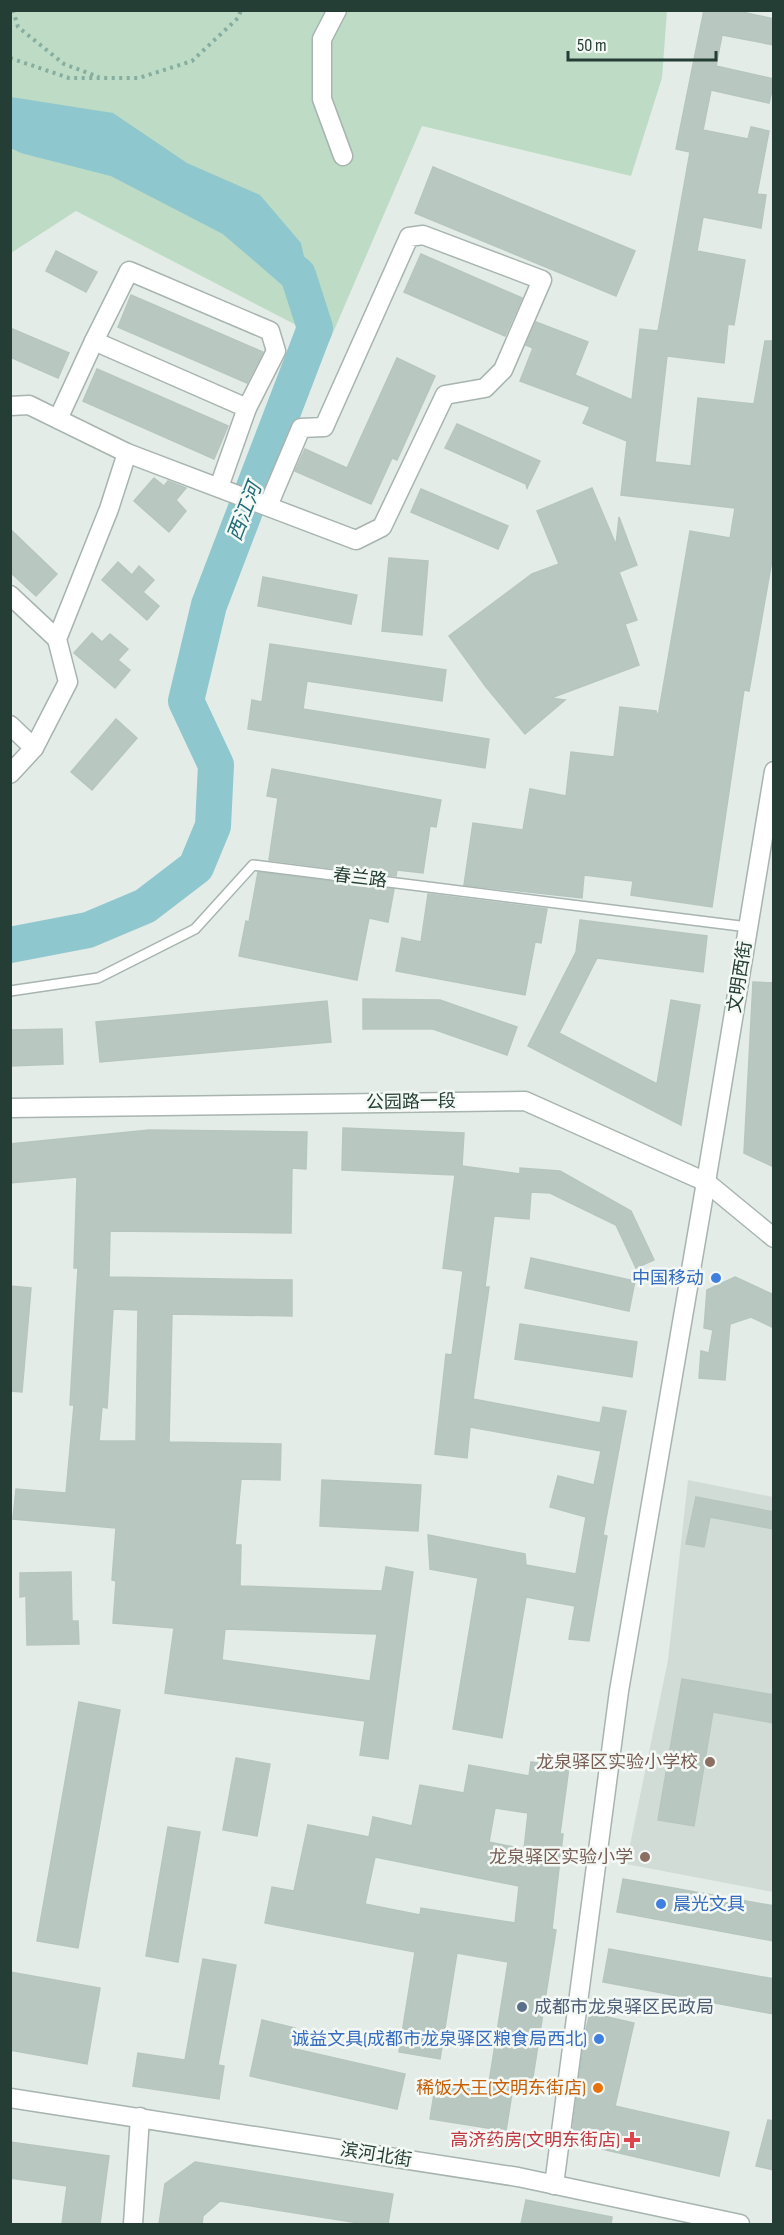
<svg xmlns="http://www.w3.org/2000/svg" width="784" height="2235" font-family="'Sofia Sans Condensed','Noto Sans SC',sans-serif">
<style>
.built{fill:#d2dcd7}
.green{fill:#bedcc5}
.water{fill:#8fc7ce}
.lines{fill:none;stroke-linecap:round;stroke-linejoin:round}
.river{stroke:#8fc7ce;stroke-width:36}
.building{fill:#b9c7c1;stroke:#b6c6bf;stroke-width:1.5;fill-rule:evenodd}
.service-casing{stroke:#a7b4af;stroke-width:12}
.minor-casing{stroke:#a7b4af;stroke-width:21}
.tertiary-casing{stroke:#a7b4af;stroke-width:21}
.path{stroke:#86aea0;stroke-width:4;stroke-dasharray:3 4.5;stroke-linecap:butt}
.service{stroke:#fff;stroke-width:9}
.minor{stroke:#fff;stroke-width:18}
.tertiary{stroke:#fff;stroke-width:18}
.shop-dot{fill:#3f7fe0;stroke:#f4f9f6;stroke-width:2}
.education-dot{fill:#8d6e63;stroke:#f4f9f6;stroke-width:2}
.service-dot{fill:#5c6f8a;stroke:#f4f9f6;stroke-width:2}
.food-dot{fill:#e8710a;stroke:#f4f9f6;stroke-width:2}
.health-dot{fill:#e0444e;stroke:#f4f9f6;stroke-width:2}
.labels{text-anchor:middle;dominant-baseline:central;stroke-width:5;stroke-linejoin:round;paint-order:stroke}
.street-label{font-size:18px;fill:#243d35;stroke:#f4f9f6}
.shop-label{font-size:18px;fill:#366cbe;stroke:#f4f9f6;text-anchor:end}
.education-label{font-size:18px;fill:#785e54;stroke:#f4f9f6;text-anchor:end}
.service-label{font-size:18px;fill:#4e5e75;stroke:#f4f9f6;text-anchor:start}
.food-label{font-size:18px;fill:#c56008;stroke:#f4f9f6;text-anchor:end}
.health-label{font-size:18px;fill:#be3a42;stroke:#f4f9f6;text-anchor:end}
.water-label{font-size:20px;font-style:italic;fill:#216b76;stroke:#f4f9f6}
</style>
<rect width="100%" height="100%" fill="#e4ece8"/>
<path class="built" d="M688,1480L773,1497V1892L626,1864L668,1660Z"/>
<path class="green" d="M11,11H667L662,78L631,176L422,126L329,342L76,211L11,253Z"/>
<path class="water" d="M11,97L113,113L187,163L260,195L301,243L310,284L248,220L202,213L133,168L11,123Z"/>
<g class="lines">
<path class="river" d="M10,128L27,136L117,159L233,219L298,275L315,328L209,605L186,701L216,765L213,826L196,867L145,906L88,930L10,945"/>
</g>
<g class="building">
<path d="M704,10H733L774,19V45L722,35L716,66L774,79V82L769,103L711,90L703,130L748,139L751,127L769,131L757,194L766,195L761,228L703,217L697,251L745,260L734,325L728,324L724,363L667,356L655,462L691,466L698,398L754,404L765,341H774V549L749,691L744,690L712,907L631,895L633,881L584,875L582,898L464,885L473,823L523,830L530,789L566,796L571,752L614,757L620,707L656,711L658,717L690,531L730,538L735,508L621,495L627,441L583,423L590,407L520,381L533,348L526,345L536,322L588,342L575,375L632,400L640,329L658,331L690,152L676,149Z"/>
<path d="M433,167L635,251L616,296L415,213Z"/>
<path d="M56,251L97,272L86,292L46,271Z"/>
<path d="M421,254L522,298L505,336L404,292Z"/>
<path d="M131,295L263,352L247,383L118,327Z"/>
<path d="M10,328L69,353L58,378L10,357Z"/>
<path d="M397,358L435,376L397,460L392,458L371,504L295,471L305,449L347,468Z"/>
<path d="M97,369L228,426L214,459L83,401Z"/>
<path d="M457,424L540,461L527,488L526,484L445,448Z"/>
<path d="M154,478L164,486L168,481L186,488L176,500L186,511L169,532L134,501Z"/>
<path d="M592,488L616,545L619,517L637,565L619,572L637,620L625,624L639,665L551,698L565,700L525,734L486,687L449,636L532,574L559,564L537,511Z"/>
<path d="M421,489L508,526L498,549L411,512Z"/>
<path d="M10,529L57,574L36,596L10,572Z"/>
<path d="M389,558L428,561L422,635L382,631Z"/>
<path d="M118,562L132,575L139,566L154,580L143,592L159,606L147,620L102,580Z"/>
<path d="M263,577L357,595L351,624L258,606Z"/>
<path d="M92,633L102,642L110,634L128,649L118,660L130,670L115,688L74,653Z"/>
<path d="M270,644L446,670L442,701L307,681L303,709L489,739L485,768L248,729L252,700L262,702Z"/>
<path d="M116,719L137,738L92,790L71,772Z"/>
<path d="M272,769L441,800L436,827L430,826L423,873L397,870L396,876L269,860L278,798L267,796Z"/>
<path d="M258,872L394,889L388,922L369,918L357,980L239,956L246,921L249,922Z"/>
<path d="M428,894L547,909L541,943L535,942L525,995L396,971L402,938L421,942Z"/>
<path d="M580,920L707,936L703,972L597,958L559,1033L657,1084L671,1000L700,1005L681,1125L528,1046L576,952Z"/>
<path d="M753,982L774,983V1167L744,1153Z"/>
<path d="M363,999L440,1000L517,1027L507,1055L433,1029H363Z"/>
<path d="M327,1001L331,1042L100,1062L96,1022Z"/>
<path d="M62,1029L63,1064L10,1066V1030Z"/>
<path d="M343,1128L464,1133L462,1166L520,1174V1168L560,1171L631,1211L654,1260L636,1268L616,1225L550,1193L531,1192L529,1219L494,1216L485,1287H489L473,1399L600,1423L603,1407L626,1411L603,1535L607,1536L589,1641L569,1639L575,1606L526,1597L502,1738L453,1729L478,1578L430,1569L428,1535L525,1554L526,1565L576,1574L586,1517L550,1507L558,1476L594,1485L601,1451L470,1427L467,1458L435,1454L446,1354L452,1355L463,1271L443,1268L455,1175L342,1170Z"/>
<path d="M149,1130L307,1132L306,1169L292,1168L291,1233L110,1231L109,1277L292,1280V1316L172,1314L169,1442L281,1444L280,1480L241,1479L235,1545H241L240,1586L382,1591L386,1567L413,1572L388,1759L360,1755L365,1721L165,1693L174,1628L113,1623L116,1581L112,1580L116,1528L13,1519L16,1489L66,1493L74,1405H70L78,1268H74L77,1177L10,1183V1144ZM113,1309L138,1310L136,1441H99L102,1407L107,1408ZM225,1629L377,1634L370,1681L222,1660Z"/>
<path d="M531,1258L635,1281L629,1311L525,1288Z"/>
<path d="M735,1277L774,1295V1328L751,1317L730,1324L725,1380L699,1378L701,1351L709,1353L713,1330L704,1328L707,1290Z"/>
<path d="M10,1286L31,1288L22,1392L10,1391Z"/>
<path d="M520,1324L637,1342L632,1377L515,1359Z"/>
<path d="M322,1480L421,1485L418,1531L320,1526Z"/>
<path d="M696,1497L774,1512V1529L710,1517L704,1547L686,1544Z"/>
<path d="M71,1572L72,1621H78L79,1644L27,1645L26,1596L20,1597V1573Z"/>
<path d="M682,1679L774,1695V1723L713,1712L694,1826L658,1820Z"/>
<path d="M79,1702L120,1710L78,1948L37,1941Z"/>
<path d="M236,1758L270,1764L257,1836L223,1830Z"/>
<path d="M531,1762L569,1767L560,1834H563L552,1929L556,1930L531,2090L513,2087L506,2131L430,2119L436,2081L488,2089L508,1962L457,1953L440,2059L399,2052L415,1952L265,1923L272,1887L294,1891L308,1825L369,1837L373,1817L412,1826L420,1785L464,1793L469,1765L529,1776ZM495,1808L528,1813L524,1849L489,1842ZM375,1857L519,1886L515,1923L421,1908L420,1915L365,1904Z"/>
<path d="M168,1827L200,1832L178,1962L146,1956Z"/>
<path d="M623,1879L774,1906V1941L617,1912Z"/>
<path d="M609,1949L774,1979V2014L603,1982Z"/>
<path d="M203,1959L236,1965L218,2065L224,2066L219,2099L133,2086L138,2053L185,2060Z"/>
<path d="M10,1972L100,1988L87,2064L10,2050Z"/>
<path d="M590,2013L634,2023L615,2106L729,2132L719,2176L571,2142L585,2034Z"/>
<path d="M262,2020L295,2028L291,2048L405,2074L397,2109L250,2076Z"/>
<path d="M768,2120L774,2121V2170L756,2166Z"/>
<path d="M10,2142L109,2156L100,2224H62L67,2186L10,2178Z"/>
<path d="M195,2162L393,2194L388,2224H365L220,2201L203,2216L202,2224H159L165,2184Z"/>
<path d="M526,2200L612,2217L611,2224H521Z"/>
</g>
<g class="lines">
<defs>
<path id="service" d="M10,991L98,978L195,929L253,865L748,927"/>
<g id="minor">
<path d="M337,10L322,39V99L343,156"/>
<path d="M94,341L247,408"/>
<path d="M10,406L29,405L127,453L356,540L382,527L445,395L485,388L503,370L542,280L423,235L409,237L324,427L301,428L268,506"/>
<path d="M58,419L94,341L129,271L270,331L276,351L247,408L219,487"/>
<path d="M10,595L57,639"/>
<path d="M10,725L34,748"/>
<path d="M10,774L34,748L68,682L57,639L109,509L127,453"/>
<path d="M10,2098L518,2177L740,2224"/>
<path d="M554,2185L619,1691L706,1182"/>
<path d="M133,2224L140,2117"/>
</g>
<g id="tertiary">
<path d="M10,1108L525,1101L706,1182L774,1238"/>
<path d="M706,1182L774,771"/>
</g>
</defs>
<use href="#service" class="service-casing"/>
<use href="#minor" class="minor-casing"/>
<use href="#tertiary" class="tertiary-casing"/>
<g class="path">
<path d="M13,10L18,27L64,64L99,77"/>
<path d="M10,58L69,78H139L192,61L238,18L241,10"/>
</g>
<use href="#service" class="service"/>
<use href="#minor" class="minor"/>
<use href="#tertiary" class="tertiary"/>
</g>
<g class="shop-dot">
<circle cx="716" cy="1278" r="6"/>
<circle cx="661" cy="1904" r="6"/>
<circle cx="599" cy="2039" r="6"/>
</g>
<g class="education-dot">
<circle cx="710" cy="1762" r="6"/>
<circle cx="645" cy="1857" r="6"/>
</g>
<circle class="service-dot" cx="522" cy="2007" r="6"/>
<circle class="food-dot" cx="598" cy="2088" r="6"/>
<path class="health-dot" d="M629 2131h6v6h6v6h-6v6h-6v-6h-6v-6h6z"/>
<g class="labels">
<g class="street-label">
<text transform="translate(360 878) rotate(7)">春兰路</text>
<text transform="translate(740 977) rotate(-81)">文明西街</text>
<text transform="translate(411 1102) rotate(-1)">公园路一段</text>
<text transform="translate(376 2155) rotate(9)">滨河北街</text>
</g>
<g class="shop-label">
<text x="704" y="1278">中国移动</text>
<text x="673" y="1904" text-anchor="start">晨光文具</text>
<text x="587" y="2039">诚益文具(成都市龙泉驿区粮食局西北)</text>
</g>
<g class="education-label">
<text x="698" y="1762">龙泉驿区实验小学校</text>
<text x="633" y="1857">龙泉驿区实验小学</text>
</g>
<g class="service-label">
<text x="534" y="2007">成都市龙泉驿区民政局</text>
</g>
<g class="food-label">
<text x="586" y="2088">稀饭大王(文明东街店)</text>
</g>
<g class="health-label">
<text x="620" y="2140">高济药房(文明东街店)</text>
</g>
<g class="water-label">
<text transform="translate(245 512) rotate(-69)">西江河</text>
</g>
</g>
<rect width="784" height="2235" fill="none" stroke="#243d35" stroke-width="24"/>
<path d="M568 51v9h148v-9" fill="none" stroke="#243d35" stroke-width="3"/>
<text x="577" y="51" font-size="18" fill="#243d35" stroke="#f4f9f6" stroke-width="4.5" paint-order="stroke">50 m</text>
</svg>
